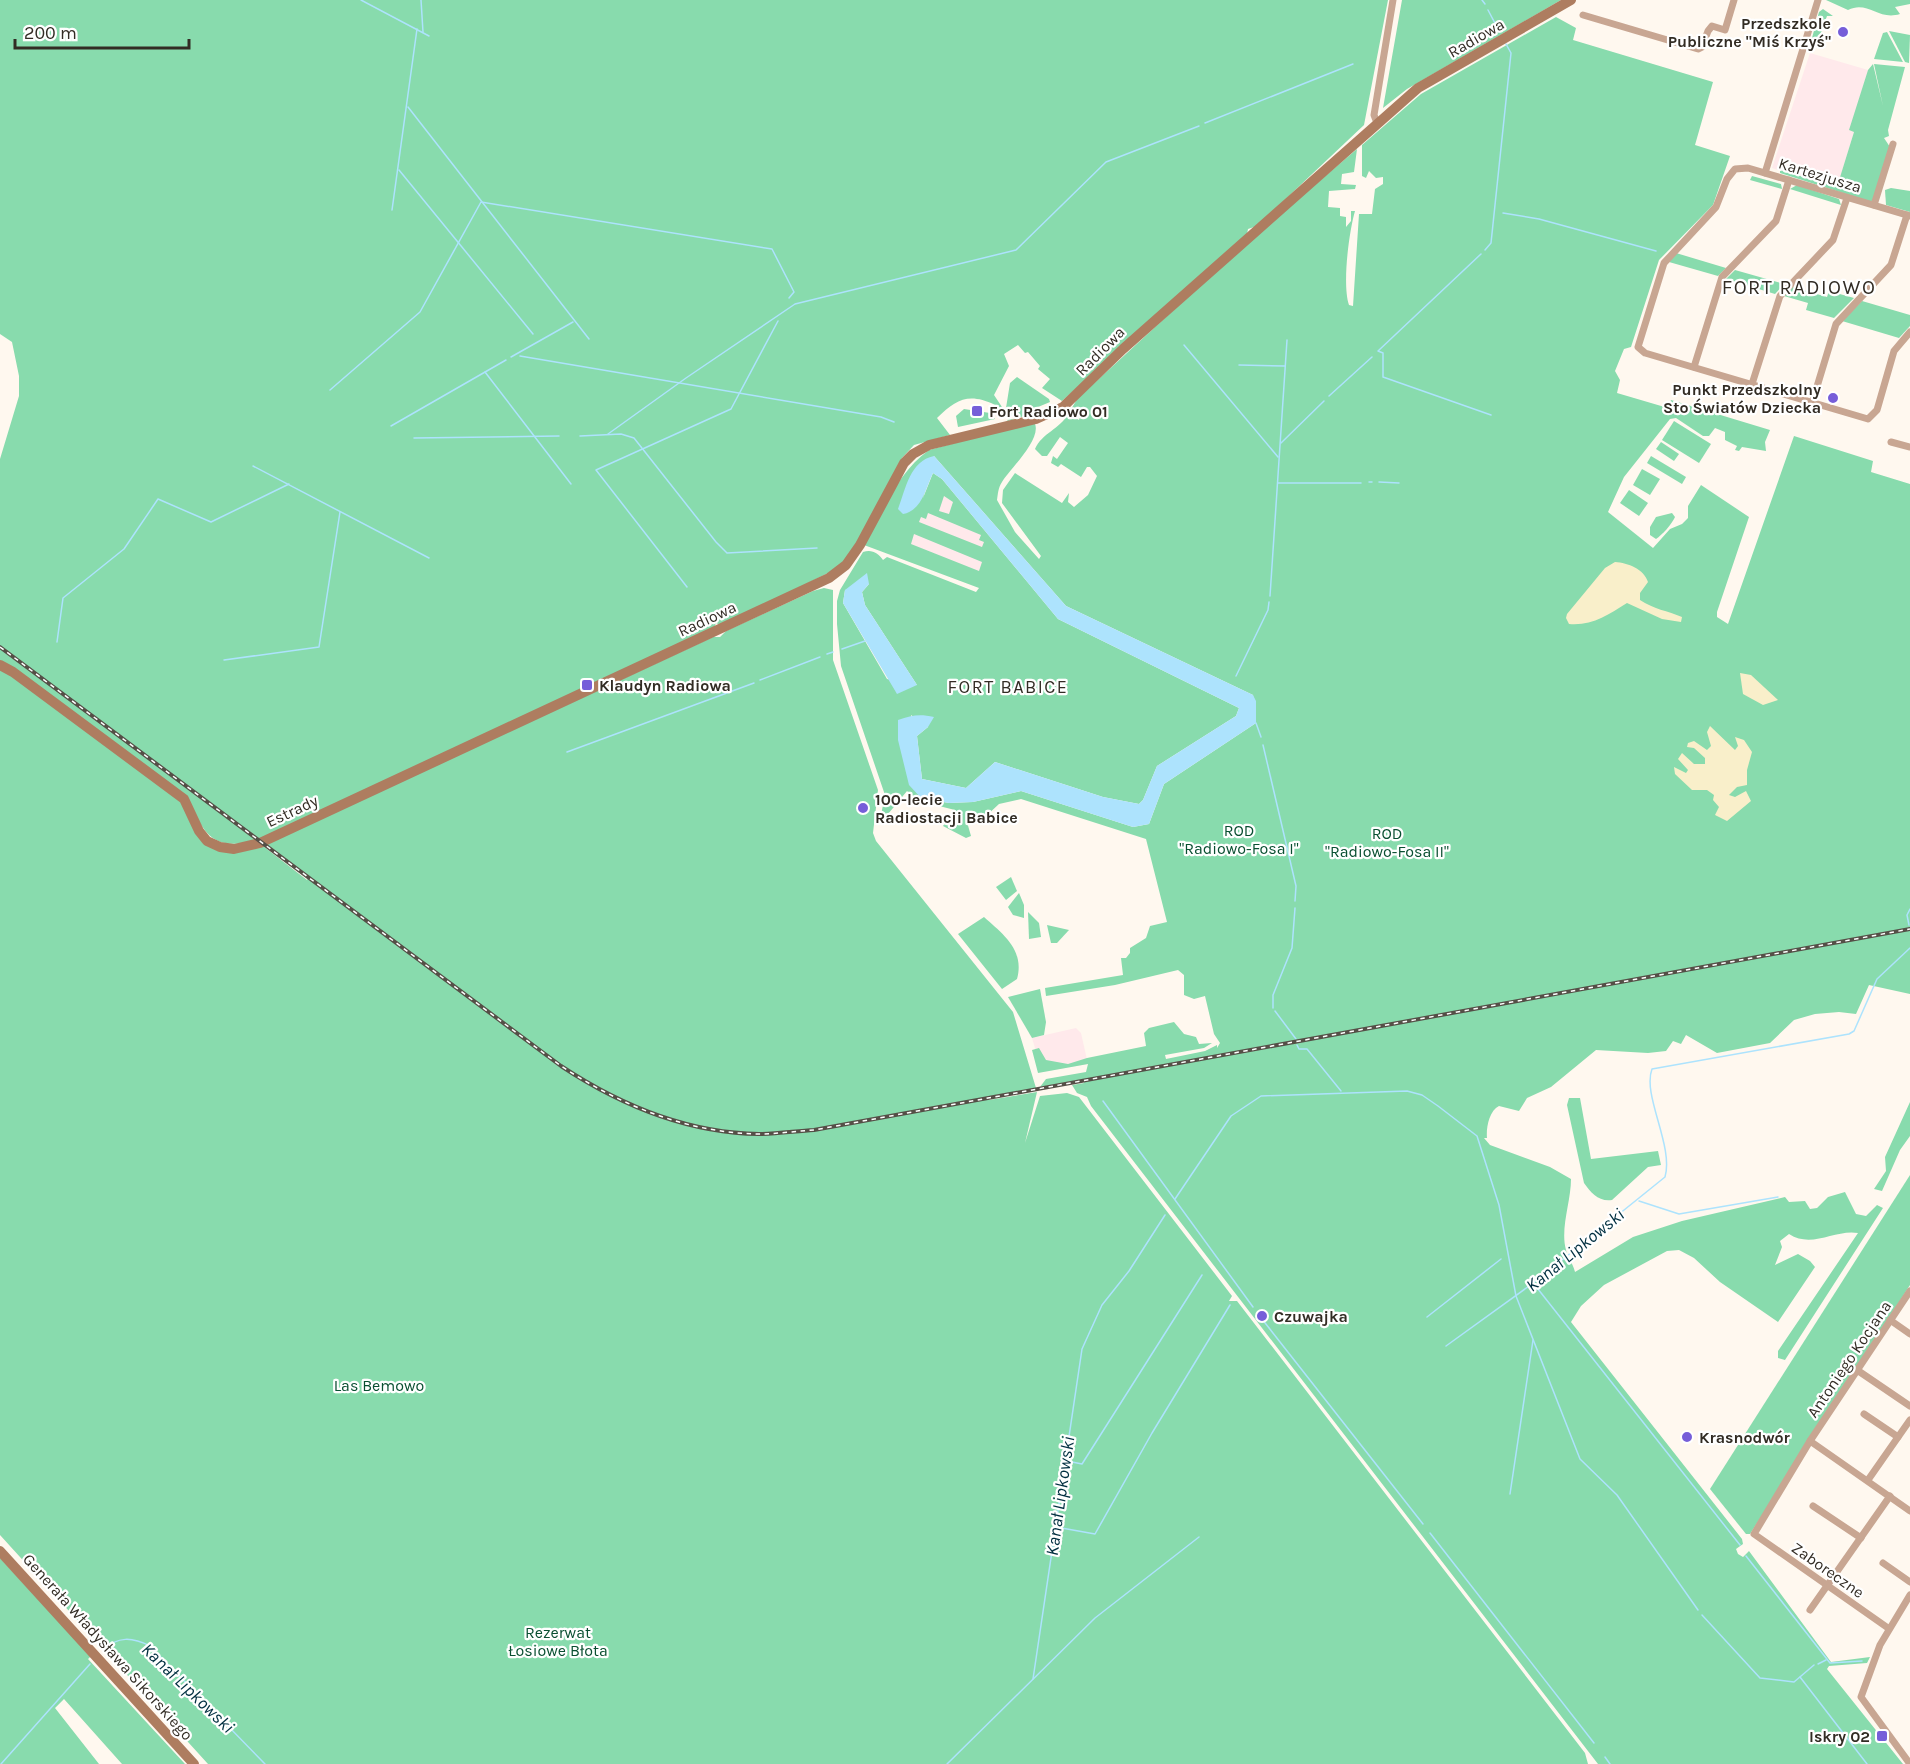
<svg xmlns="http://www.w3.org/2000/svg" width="1910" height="1764" font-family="Karla,sans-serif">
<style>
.industrial{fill:#ffe9eb}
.green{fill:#88dbad;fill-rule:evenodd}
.sand{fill:#f9efca}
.water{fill:#ade3fd}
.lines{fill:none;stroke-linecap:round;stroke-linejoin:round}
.stream{stroke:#ade3fd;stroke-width:1.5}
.street{stroke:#c8a692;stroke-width:7}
.secondary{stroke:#ae7d60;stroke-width:10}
.rail-casing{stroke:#554f47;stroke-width:4}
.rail{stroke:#fff;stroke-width:1.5;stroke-dasharray:4.5;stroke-linecap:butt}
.poi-dot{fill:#765ed9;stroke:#fff;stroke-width:2}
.labels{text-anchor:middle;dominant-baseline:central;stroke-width:4.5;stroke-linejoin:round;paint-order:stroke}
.poi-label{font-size:16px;font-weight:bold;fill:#322c24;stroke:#fff;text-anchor:start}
.street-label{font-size:16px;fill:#322c24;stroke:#fff}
.park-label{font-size:16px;fill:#094f31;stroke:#fff}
.neighbourhood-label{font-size:18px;letter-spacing:1.5px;fill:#322c24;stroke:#fff}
.water-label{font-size:18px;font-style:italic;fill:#012f40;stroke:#fff}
.quarter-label{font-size:20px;letter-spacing:1.5px;fill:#322c24;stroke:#fff}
</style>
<rect width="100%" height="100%" fill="#fff8ef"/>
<g class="industrial">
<path d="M1810,53L1868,70L1850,130L1854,132L1837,188L1772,168Z"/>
<path d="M934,486L945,489L984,532L990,576L897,552Z"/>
<path d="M1076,1028L1081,1033L1088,1064L1042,1072L1032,1038Z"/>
</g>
<g class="green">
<path d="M0,0H1388L1364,125L1257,226L1248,229L1247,234L1062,401L1042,388L1050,379L1038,369L1040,366L1028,352L1025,353L1018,345L1004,354L1009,366L994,395L1006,413C1002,412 1000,407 995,405C968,392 956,400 937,418L950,435L914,445L902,458L851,554L836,569L723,626L716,623L714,628L253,842C218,848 207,840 193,809L0,661V459L19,396V376L12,342L0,334Z"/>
<path d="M1402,0H1561L1407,89L1383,108Z"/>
<path d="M1826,0H1910V4L1895,7L1900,14C1878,21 1868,0 1848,10Z"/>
<path d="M1823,9L1833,16H1827L1817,44L1812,38L1819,12Z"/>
<path d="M1556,17L1576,28L1573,40L1713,82L1695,145L1730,156L1713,205L1659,260L1631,347L1624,349L1615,371L1620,380L1617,393L1668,408L1671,400L1770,430L1765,442L1766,451L1742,447L1739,451L1735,450L1737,446L1725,440V432L1715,428L1709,436H1703L1676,418L1670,419L1624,477L1608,512L1653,548L1670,529L1682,524L1688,518V506L1701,485L1749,517L1717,612V617L1728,624L1794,436L1873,461L1871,472L1910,484V994L1869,985L1856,1014L1839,1012L1815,1014L1794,1020L1770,1043L1717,1053L1686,1035L1681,1044L1673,1041L1666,1051L1648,1053L1596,1050L1551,1087L1527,1098L1519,1111L1499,1106C1489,1111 1486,1128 1487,1138H1484L1490,1145L1550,1167L1571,1179C1571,1202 1560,1228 1566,1250C1567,1257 1573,1263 1575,1272L1633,1237L1682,1221L1785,1197L1789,1202L1805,1201L1810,1209L1817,1208L1828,1197L1845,1192L1856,1214L1866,1216L1877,1205L1883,1208L1785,1360L1778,1358V1351L1858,1233C1835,1229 1812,1249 1789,1234L1780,1241L1782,1247L1775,1265L1798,1254L1810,1261L1815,1267L1778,1322L1720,1282L1694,1258L1679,1250L1667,1251L1604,1285L1581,1306L1571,1322L1742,1539L1743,1544L1736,1549L1738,1554L1743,1557L1749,1551L1831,1662L1870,1657L1867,1663L1829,1666L1827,1669L1903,1764H1598L1091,1106L1087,1097L1077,1093L1072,1085L1084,1083V1079L1040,1087L1046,1079L1086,1072L1088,1064L1038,1073L1032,1050L1039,1048L1046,1060L1068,1064L1087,1058L1146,1046L1144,1033L1149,1028L1174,1022L1184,1034L1196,1037L1199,1044L1212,1043L1204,1048L1165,1055L1166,1059L1205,1051L1217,1045V1048L1220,1043L1214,1034L1205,996L1194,999L1184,995V975L1178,970L1115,985L1046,996L1045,988L1123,975L1121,958H1126L1130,953V948L1146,938L1150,926L1167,922L1146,839L1021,799L999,804L985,817H973L967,822L971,836L966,838L943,826L955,810L919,801L907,791L879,825L885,795L841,666L837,624V601L840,590L863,552C872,549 878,553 883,560L887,557L976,592L979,588L864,545C882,512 897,473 929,450L1034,422C1044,437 1010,469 1002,482C998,488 998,494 997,500L1015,532L1039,559L1041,556L1002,503L1003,490L1015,473L1062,503L1069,493L1068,502L1074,507L1088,495L1097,476L1090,467H1087L1081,477L1061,464L1058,467L1051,463L1053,456L1057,459L1068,443L1060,437L1047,456H1042L1035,449C1042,433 1060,429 1068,414L1079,420L1080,417L1069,413L1077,399L1240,249L1357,149L1354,172L1342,174L1341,184L1356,185L1355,189L1329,191L1328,207L1340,208V216L1346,217V227L1351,221V211H1355C1349,232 1342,284 1349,305L1353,306L1359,214H1372L1375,189L1383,184V177L1376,178L1369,171L1366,178L1362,176V145L1421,94ZM934,456L1066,606L1253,695L1256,723L1164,784L1149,824L1133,827L1021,791L973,802L949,803L921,798L911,715L928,727L917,736L922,779L966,788L995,762L1103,797L1139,804L1143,800L1157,766L1236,716L1239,708L1058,619L942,479L933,473L923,498ZM944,496L953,502L949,514L939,511ZM928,513L981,535L979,540L984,542L982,547L919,522L921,517L926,519ZM914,534L982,562L979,571L911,544ZM869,584L862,592L865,605L917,685L887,679L843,603L845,590Z"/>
<path d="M1889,31L1910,35L1909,63L1905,62Z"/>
<path d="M1887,32L1903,62L1874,59L1883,33Z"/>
<path d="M1873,64L1883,106L1874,64L1905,67L1888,130L1889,136L1884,138L1890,147L1874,203L1780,173V170L1837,187L1854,132L1849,130L1868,70Z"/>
<path d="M1752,176L1781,184L1782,189L1750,180Z"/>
<path d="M1797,185L1839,199L1841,205L1790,189Z"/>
<path d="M1891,188L1910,191V212L1886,205L1885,190Z"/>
<path d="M1676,253L1726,268L1718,276L1669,262Z"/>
<path d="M1735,270L1784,284L1775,294L1726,279Z"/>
<path d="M1793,287L1827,297L1829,291L1854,298L1834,318L1806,310L1808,303L1784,296Z"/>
<path d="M1862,301L1910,315V326L1899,338L1842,321Z"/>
<path d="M1017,377L1049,399L1050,402L1038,407L1040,410L1050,406L1051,408L1008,421L1007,420L1018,418L1010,415L1006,408L1010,383Z"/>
<path d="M964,409L990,413L995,419L958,427L956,416Z"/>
<path d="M1674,421L1711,444L1699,463L1662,440Z"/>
<path d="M1661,442L1679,454L1674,461L1656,449Z"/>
<path d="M1651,456L1686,477L1682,484L1647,463Z"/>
<path d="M1642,469L1660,479L1650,495L1633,485Z"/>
<path d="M1629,490L1648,503L1639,516L1620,503Z"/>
<path d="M1672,513L1675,517C1672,524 1662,535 1656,539L1650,535V527L1656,517Z"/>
<path d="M824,588L833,590V660L878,790L873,833L876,841L1013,1012L1036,1088L991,1096L989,1100L1037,1092L1025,1143L1040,1096L1067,1093L1079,1097L1232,1296L1229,1301H1237L1585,1753L1588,1764H208L0,1535V669L12,675L181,802L207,844L263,846L307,880L309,876L266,844L713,637H720L726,631L813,591Z"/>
<path d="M1011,877L1017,891L1006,900L996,887Z"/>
<path d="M1019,893L1024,905V918L1013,915L1008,907Z"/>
<path d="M1028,912L1039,923L1041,937L1029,939Z"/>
<path d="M984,917C1003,934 1025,950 1017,979L1002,989L958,934Z"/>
<path d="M1047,925L1069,930L1057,943H1051Z"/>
<path d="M1040,989L1046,1022L1044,1035L1032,1038L1008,997Z"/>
<path d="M1569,1098H1580L1591,1159L1658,1151L1661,1165L1648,1167L1612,1200C1599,1202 1591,1193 1584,1183L1567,1105Z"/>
<path d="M1910,1102V1136L1900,1150L1882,1191L1874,1189L1886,1171L1885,1157Z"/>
<path d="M1910,1175V1285L1750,1534H1746L1710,1489Z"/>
<path d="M0,1558L91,1656L88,1659L185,1764H122L64,1699L55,1708L99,1764H0Z"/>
</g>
<g class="sand">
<path d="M1615,562C1628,563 1644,569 1648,582L1640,593V600C1653,609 1668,611 1682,617L1681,622L1662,619L1627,603C1608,615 1592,626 1569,624L1566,618L1567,614L1605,568Z"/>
<path d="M1740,673L1751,675L1778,700L1763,705L1743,694Z"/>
<path d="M1710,726L1735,750L1738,746L1735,737L1744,740L1752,752L1747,770V785L1737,787L1729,795L1735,797L1746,791L1751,801L1727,821L1715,815L1719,807L1713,800L1714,795L1707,790H1692L1675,774L1674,767L1686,773L1688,770L1678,759L1682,753L1694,764H1705V758L1694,748L1687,747L1688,743L1694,741L1707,750L1711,746L1707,732Z"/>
</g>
<g class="water">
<path d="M934,456L1066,606L1253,695L1256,701V723L1164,784L1149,824L1133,827L1021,791L973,802L949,803L921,798L909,785L898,740V720C912,715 920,714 934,717L928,727L917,736L922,779L966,788L995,762L1103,797L1139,804L1143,800L1157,766L1236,716L1239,708L1058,619L942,479L933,473C926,487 922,511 903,514L898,509C906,488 910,461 934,456Z"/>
<path d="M867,573L869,584L862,592L865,605L917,685L897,694L843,603L845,590Z"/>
</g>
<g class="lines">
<g class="stream">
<path d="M361,0L429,36"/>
<path d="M421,0L423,32"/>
<path d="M1482,0L1485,4"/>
<path d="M1488,10L1497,27"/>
<path d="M408,107L589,339"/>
<path d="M1205,123L1353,64"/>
<path d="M399,170L533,334"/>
<path d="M392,210L417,29"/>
<path d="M1503,213L1539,219L1656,251"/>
<path d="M1485,250L1491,243L1511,53L1506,44"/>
<path d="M1481,254L1378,351L1383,353V377L1491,415"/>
<path d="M1184,345L1278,457"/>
<path d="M520,356L881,417L894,422"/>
<path d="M511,357L573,322"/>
<path d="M1239,365L1285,366"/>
<path d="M485,372L571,484"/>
<path d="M330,390L420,312L481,202L772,249L794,292L789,298"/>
<path d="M1329,396L1372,357"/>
<path d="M391,426L506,360"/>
<path d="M608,434L686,378L795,304L1016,250L1106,162L1199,126"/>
<path d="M580,436L621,434L634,438L716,542L727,553L817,548"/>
<path d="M414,438L559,436"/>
<path d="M1281,443L1324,401"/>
<path d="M253,466L429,558"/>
<path d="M1369,482H1372"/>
<path d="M1379,482L1399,483"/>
<path d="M1278,483H1361"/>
<path d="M687,587L596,470L731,409L778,321"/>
<path d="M1270,596L1287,340"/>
<path d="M57,642L63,598L124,549L158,499L211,522L289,484"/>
<path d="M842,649L865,641"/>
<path d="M827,654L833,652"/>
<path d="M224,660L319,647L340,512"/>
<path d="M1236,676L1268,610L1269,602"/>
<path d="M760,680L820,657"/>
<path d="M1256,723L1261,737"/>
<path d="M1263,745L1296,886L1295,901"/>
<path d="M567,752L754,683"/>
<path d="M1909,925L1907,915L1910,909"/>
<path d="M1273,1008V995L1292,948L1295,908"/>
<path d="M1275,1011L1296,1039"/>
<path d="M1297,1045L1299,1049H1307L1341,1091"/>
<path d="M1103,1101L1253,1307"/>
<path d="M1175,1199L1231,1116L1261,1096L1407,1091L1422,1095L1438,1106L1477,1136L1499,1205L1516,1296L1580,1459L1617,1495L1698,1610"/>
<path d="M1639,1201L1679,1214L1778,1197"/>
<path d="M1534,1284L1740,1545"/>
<path d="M1427,1317L1501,1259"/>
<path d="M1262,1319L1423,1524"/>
<path d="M1446,1346L1536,1281L1665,1177C1674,1146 1642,1095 1652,1069L1849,1034L1854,1031L1877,979L1910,948"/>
<path d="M1067,1461L1082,1464L1202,1275"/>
<path d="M1510,1494L1533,1340"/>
<path d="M1056,1527L1095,1534L1152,1433L1230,1305"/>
<path d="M1430,1533L1594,1743"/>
<path d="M1746,1556L1830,1663L1862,1661"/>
<path d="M1702,1615L1760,1678L1794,1682L1814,1665"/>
<path d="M103,1650C118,1636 132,1637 150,1646L265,1764"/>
<path d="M1818,1664L1826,1660"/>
<path d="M1800,1677L1867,1764"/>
<path d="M1033,1679L1082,1349L1102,1305L1129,1271L1165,1215"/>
<path d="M1605,1757L1610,1764"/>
<path d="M1,1764L90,1664"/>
<path d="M947,1764L1095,1618L1199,1537"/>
</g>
<g class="street">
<path d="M1583,15L1698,49L1702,47L1708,31L1712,26L1725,30L1734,0"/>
<path d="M1377,123L1374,115L1393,0"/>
<path d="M1765,173L1818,0"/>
<path d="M1874,205L1893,144"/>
<path d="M1910,216L1748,168L1735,169L1727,179L1716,207L1664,263L1638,347L1645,353L1868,419L1877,410L1894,351L1910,332"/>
<path d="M1694,367L1722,277L1776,221L1789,180"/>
<path d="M1752,384L1780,296L1833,240L1847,198"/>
<path d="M1812,403L1836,324L1891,265L1907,215"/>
<path d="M1891,442L1910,447"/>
<path d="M1890,1320L1910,1334"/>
<path d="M1857,1370L1910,1406"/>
<path d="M1864,1414L1898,1437"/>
<path d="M1810,1441L1910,1511"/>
<path d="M1868,1480L1910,1420"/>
<path d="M1813,1506L1861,1538"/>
<path d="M1883,1563L1910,1582"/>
<path d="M1810,1610L1890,1496"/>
<path d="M1888,1628L1754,1534L1810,1441L1910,1291"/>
<path d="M1910,1764L1861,1697L1880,1645L1910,1595"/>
</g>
<g class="secondary">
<path d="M0,665L13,672L184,799L199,831L207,841L220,847L234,849L260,843L829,578L846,565L860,545L904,463L913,454L929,445L1036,419L1063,407L1123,349L1418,88L1571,0"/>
<path d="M0,1551L194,1764"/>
</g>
<defs>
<path id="rail" d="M0,647L561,1066C620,1105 687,1133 759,1134C777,1134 796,1131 814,1130L1910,929"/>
</defs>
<use href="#rail" class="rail-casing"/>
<use href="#rail" class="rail"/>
</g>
<g class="poi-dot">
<circle cx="1843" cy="32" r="6"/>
<circle cx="1833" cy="398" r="6"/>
<rect x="971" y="405" width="12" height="12" rx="3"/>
<rect x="581" y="679" width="12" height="12" rx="3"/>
<circle cx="863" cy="808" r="6"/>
<circle cx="1262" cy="1316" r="6"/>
<circle cx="1687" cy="1437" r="6"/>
<rect x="1876" y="1730" width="12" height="12" rx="3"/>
</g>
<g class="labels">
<g class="poi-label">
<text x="1831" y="23" text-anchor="end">Przedszkole<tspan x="1831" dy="18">Publiczne "Miś Krzyś"</tspan></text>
<text x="1821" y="389" text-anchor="end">Punkt Przedszkolny<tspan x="1821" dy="18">Sto Światów Dziecka</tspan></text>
<text x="989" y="411">Fort Radiowo 01</text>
<text x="599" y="685">Klaudyn Radiowa</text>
<text x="875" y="799">100-lecie<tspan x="875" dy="18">Radiostacji Babice</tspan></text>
<text x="1274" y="1316">Czuwajka</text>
<text x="1699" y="1437">Krasnodwór</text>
<text x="1870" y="1736" text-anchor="end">Iskry 02</text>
</g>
<g class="street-label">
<text transform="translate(1476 38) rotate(-30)">Radiowa</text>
<text transform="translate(1820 175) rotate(17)">Kartezjusza</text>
<text transform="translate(1100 351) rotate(-45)">Radiowa</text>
<text transform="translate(707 619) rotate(-25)">Radiowa</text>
<text transform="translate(292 811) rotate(-25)">Estrady</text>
<text transform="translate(1849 1359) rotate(-56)">Antoniego Kocjana</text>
<text transform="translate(1828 1570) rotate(35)">Zaboreczne</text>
<text transform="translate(108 1647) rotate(48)">Generała Władysława Sikorskiego</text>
</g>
<g class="park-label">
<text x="1239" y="830">ROD<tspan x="1239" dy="18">"Radiowo-Fosa I"</tspan></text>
<text x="1387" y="833">ROD<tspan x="1387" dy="18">"Radiowo-Fosa II"</tspan></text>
<text x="379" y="1385">Las Bemowo</text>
<text x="558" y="1632">Rezerwat<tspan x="558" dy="18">Łosiowe Błota</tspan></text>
</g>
<g class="neighbourhood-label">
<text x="1008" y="687">FORT BABICE</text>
</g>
<g class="water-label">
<text transform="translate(1575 1250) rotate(-39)">Kanał Lipkowski</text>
<text transform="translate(1060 1496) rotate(-82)">Kanał Lipkowski</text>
<text transform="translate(188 1688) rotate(44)">Kanał Lipkowski</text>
</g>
<g class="quarter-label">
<text x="1799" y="287">FORT RADIOWO</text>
</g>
</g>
<path d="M15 39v9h174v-9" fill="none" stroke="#322c24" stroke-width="3"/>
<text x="24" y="39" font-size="18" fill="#322c24" stroke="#ffffff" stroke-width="4.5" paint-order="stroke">200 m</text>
</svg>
